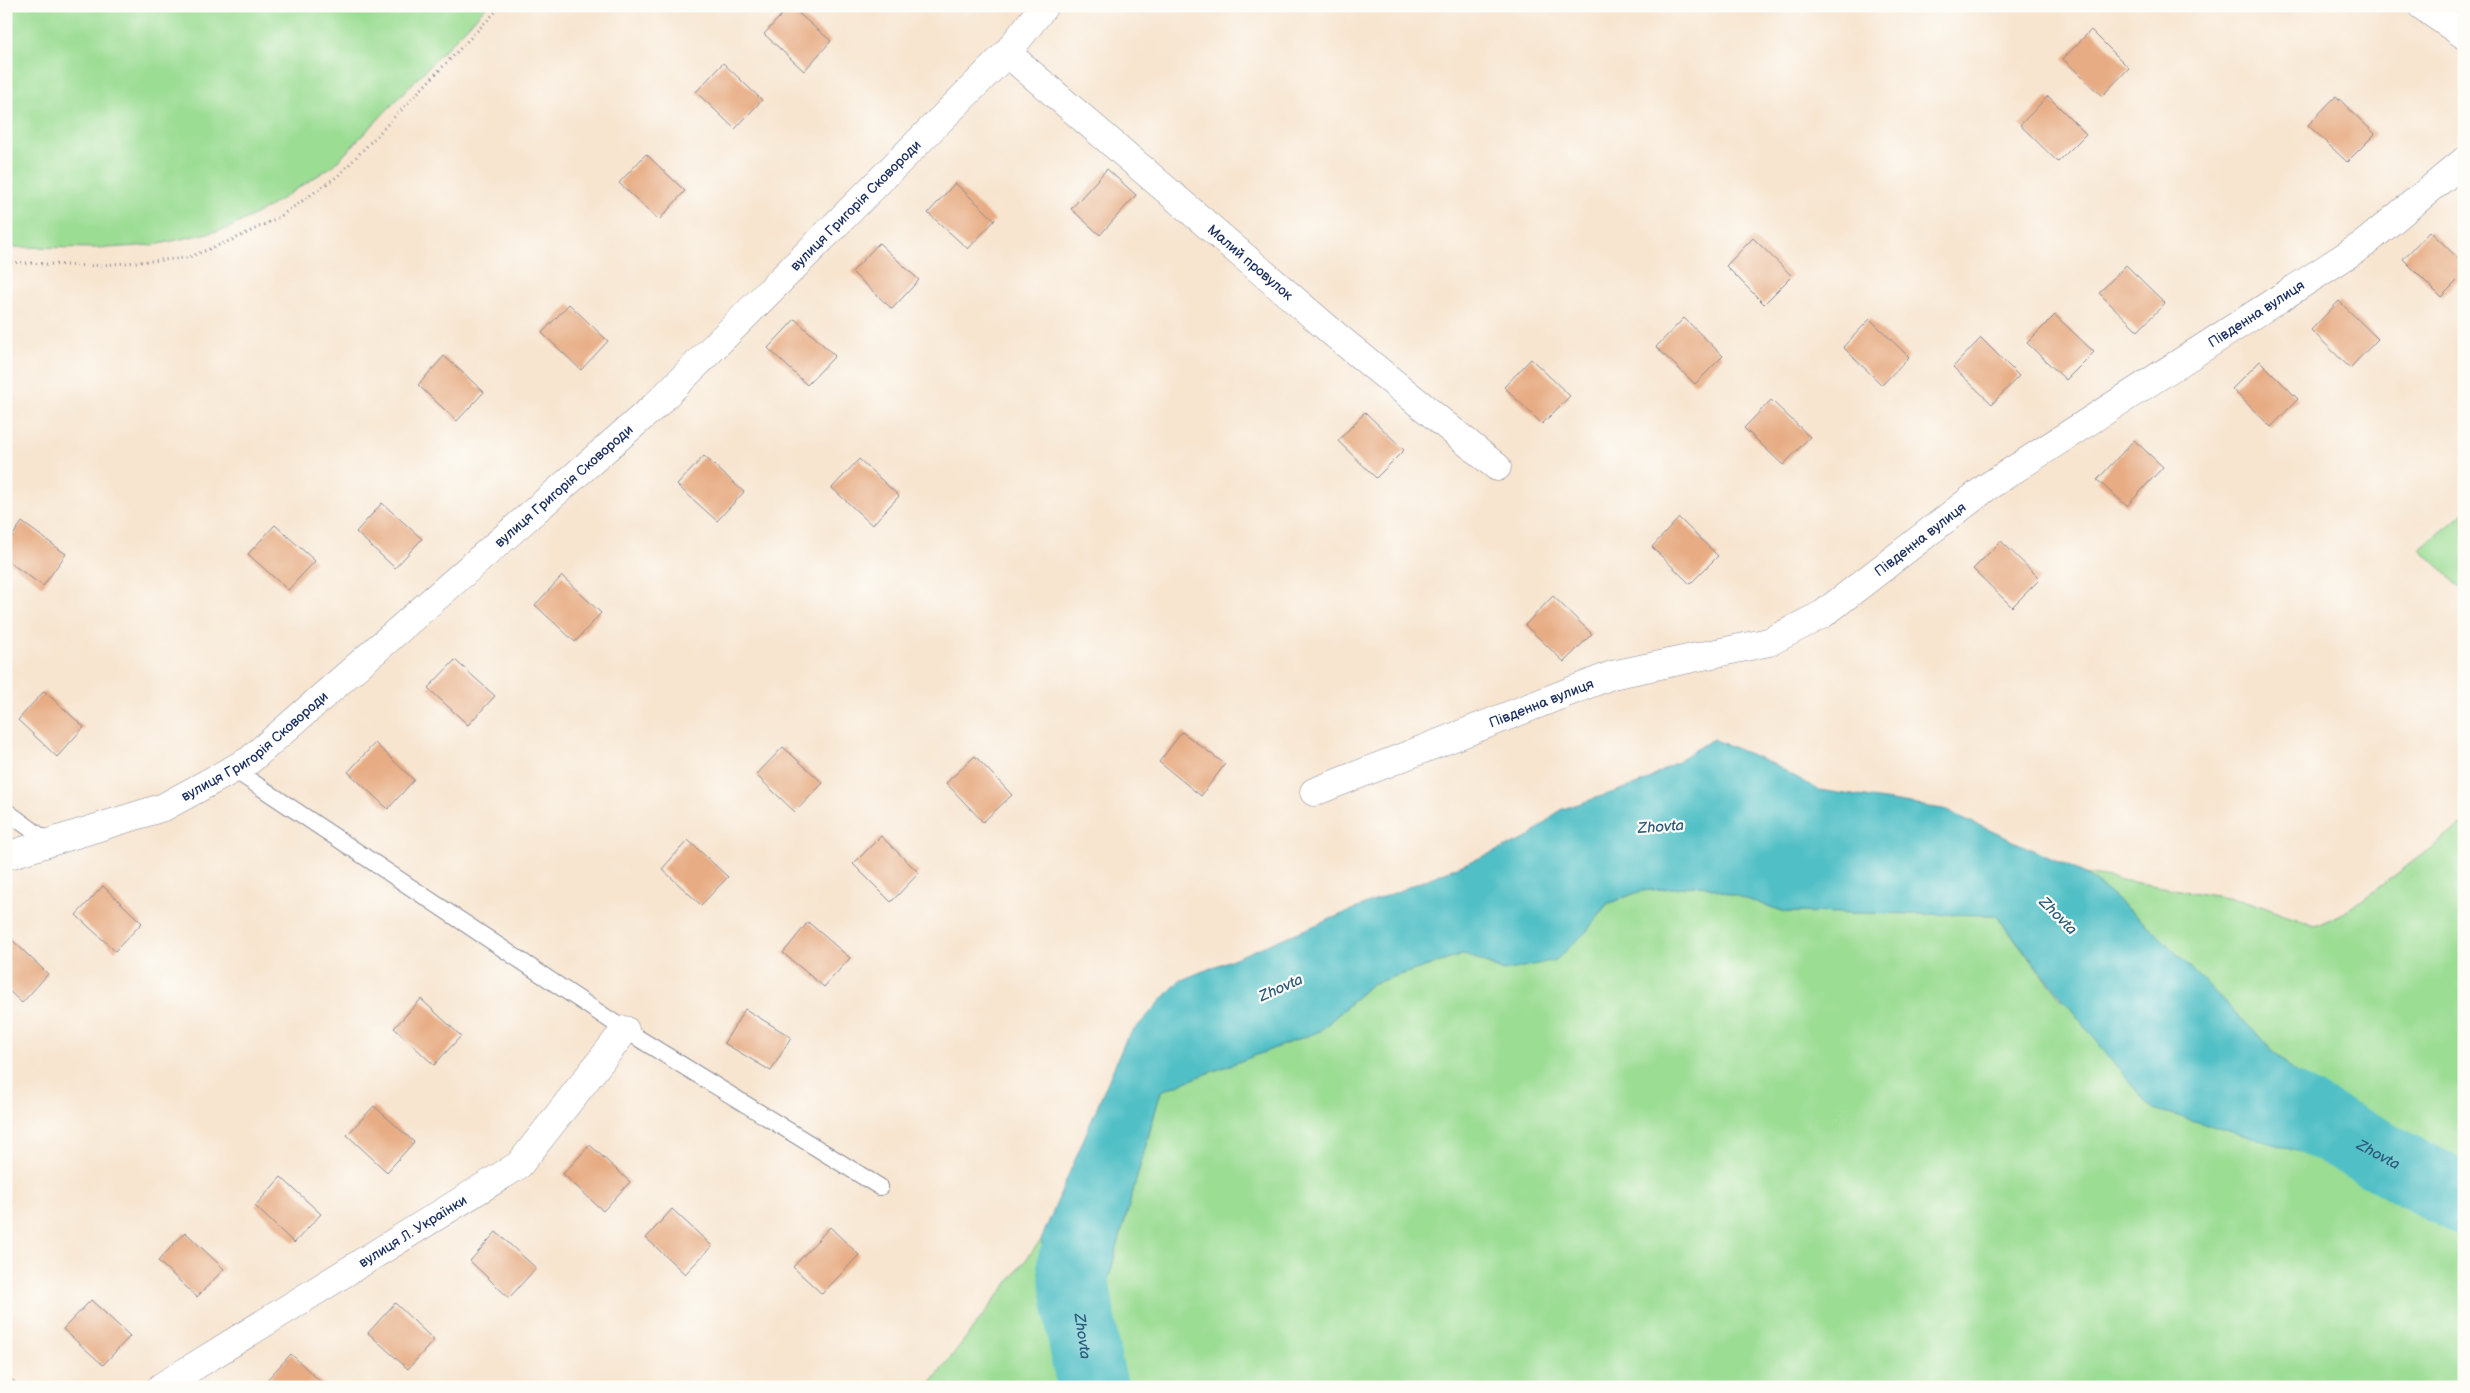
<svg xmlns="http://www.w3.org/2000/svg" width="2470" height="1393" font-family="'Balsamiq Sans',sans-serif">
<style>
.green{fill:#9cdd94;stroke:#5c8679}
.water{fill:#51c0c6;stroke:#367892}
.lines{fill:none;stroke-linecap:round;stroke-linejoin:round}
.river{stroke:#51c0c6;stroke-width:70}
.building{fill:#e7ac83}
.lane-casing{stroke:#898a97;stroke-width:18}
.street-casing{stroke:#898a97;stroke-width:29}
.secondary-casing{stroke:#898a97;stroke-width:29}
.path{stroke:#898a97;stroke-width:3;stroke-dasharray:1 4;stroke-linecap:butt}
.lane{stroke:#fff;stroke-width:16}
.street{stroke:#fff;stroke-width:28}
.secondary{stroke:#fff;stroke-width:28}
.labels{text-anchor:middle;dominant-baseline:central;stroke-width:4.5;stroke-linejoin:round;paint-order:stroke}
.street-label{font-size:14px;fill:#1b2f5e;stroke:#fdfcf7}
.water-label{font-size:15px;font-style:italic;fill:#2b5a7d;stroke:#fdfcf7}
</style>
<rect width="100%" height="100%" fill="#fdfcf7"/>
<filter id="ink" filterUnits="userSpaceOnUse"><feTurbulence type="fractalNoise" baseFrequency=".02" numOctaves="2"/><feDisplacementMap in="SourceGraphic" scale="10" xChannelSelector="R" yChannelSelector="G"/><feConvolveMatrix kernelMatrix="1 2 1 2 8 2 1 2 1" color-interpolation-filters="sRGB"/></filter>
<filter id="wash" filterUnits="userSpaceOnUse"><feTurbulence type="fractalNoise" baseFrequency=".0096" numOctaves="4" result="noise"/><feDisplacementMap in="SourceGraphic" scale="20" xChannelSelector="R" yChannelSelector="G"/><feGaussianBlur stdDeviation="1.12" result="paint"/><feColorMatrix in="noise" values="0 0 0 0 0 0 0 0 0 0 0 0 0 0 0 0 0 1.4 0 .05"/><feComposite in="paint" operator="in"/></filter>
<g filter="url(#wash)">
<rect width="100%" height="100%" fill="#f7e5d0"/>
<g class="green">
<path d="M6,6H487L334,165L267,208L227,229L154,245L106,248L6,247Z"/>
<path d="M2464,513V591L2420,549Z"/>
<path d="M2464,823V1387H928L1041,1240L1086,1358L1161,1091L1320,1031L1371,984L1465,954L1504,971L1586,932L1607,904L1641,891L1703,885L1786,912L1996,915L2061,999L2375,1153L2154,931L2086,874L2250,902L2315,926L2346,912Z"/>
</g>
<path class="water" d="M1713,739L1771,763L1819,790L1943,809L2086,874L2154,931L2375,1153L2341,1164L2150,1108L1996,915L1786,912L1703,885L1641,891L1607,904L1586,932L1556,960L1504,971L1465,954L1371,984L1320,1031L1161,1091L1086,1359L1041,1240L1126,1039L1179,981L1528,838L1560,810L1644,782Z"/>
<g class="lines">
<g class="river">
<path id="s1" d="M2291,1108L2464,1200"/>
<path id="s2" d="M1072,1263L1086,1359L1093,1387"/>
</g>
</g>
<g id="blocks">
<g class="building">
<path d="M790,6L831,41L804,71L764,34Z"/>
<path d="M2091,30L2129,68L2102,96L2063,59Z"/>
<path d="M723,63L762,100L735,129L696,92Z"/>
<path d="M2048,96L2086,134L2058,162L2020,125Z"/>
<path d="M2336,96L2375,134L2347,162L2308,125Z"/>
<path d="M646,154L685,191L659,220L619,183Z"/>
<path d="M1107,169L1136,195L1100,235L1071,209Z"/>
<path d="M955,183L995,220L968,249L928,213Z"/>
<path d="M2430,231L2464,264V274L2441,297L2403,259Z"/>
<path d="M1753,238L1792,276L1764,304L1726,266Z"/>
<path d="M879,243L919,280L892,309L852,272Z"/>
<path d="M2126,265L2165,303L2138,331L2099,293Z"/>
<path d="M2339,301L2378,339L2350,368L2311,330Z"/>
<path d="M569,304L608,341L581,370L542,333Z"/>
<path d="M2055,315L2094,352L2066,380L2027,343Z"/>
<path d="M1684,318L1723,356L1695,384L1656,347Z"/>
<path d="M795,319L835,356L807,385L768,348Z"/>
<path d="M1870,319L1909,357L1882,385L1843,347Z"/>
<path d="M1981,338L2019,376L1992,404L1953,367Z"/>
<path d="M444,356L484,392L457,421L418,385Z"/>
<path d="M1531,359L1570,396L1542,424L1504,387Z"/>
<path d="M2260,361L2298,399L2271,427L2232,389Z"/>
<path d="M1771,400L1810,437L1783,465L1744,428Z"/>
<path d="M1365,412L1404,450L1376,478L1338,441Z"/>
<path d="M2134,440L2163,467L2127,506L2097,480Z"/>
<path d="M704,456L744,492L717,521L677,485Z"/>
<path d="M859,459L899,496L872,525L832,488Z"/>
<path d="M382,503L422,539L395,568L356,532Z"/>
<path d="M1679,518L1718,556L1690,584L1652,547Z"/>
<path d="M22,522L66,554L43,586L6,560V545Z"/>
<path d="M275,525L315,561L288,590L248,554Z"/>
<path d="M2001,541L2040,579L2012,607L1973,569Z"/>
<path d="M562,576L601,613L575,642L535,605Z"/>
<path d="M1553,596L1592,634L1564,662L1525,625Z"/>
<path d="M455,660L495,696L468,725L428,688Z"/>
<path d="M44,691L84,727L57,757L18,720Z"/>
<path d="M1182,732L1225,764L1201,796L1159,762Z"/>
<path d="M375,743L414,780L388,809L348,772Z"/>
<path d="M783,747L823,783L795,812L756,775Z"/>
<path d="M975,756L1012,795L983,822L946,783Z"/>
<path d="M881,836L919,873L891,902L853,864Z"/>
<path d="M688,840L728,877L701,905L662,869Z"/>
<path d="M103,886L142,923L115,951L76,915Z"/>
<path d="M808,922L850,958L824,987L783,953Z"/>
<path d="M9,937L48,974L22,1003L6,988V940Z"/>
<path d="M421,999L461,1036L434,1065L394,1028Z"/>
<path d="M745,1009L791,1037L771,1071L724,1043Z"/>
<path d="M374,1106L414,1142L387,1172L347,1135Z"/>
<path d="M590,1145L630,1182L603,1211L563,1174Z"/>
<path d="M281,1177L321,1214L294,1243L255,1206Z"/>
<path d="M672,1209L712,1246L685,1274L646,1238Z"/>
<path d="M830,1227L859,1255L822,1294L793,1267Z"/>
<path d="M185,1232L224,1269L197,1297L158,1261Z"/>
<path d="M496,1232L536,1268L509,1298L470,1261Z"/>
<path d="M91,1300L130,1336L103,1365L63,1329Z"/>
<path d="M395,1303L434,1340L408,1369L368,1333Z"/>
<path d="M291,1354L326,1387H268L264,1383Z"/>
<path d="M6,1374L20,1387H6Z"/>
</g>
</g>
</g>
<g filter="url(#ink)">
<use href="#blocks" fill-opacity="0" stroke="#898a97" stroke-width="1"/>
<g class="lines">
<defs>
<g id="lane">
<path d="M233,769L625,1030L880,1187"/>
<path d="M6,811L50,843"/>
</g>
<g id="street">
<path d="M2422,6L2464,35"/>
<path id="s3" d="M1007,53L1340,339L1497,467"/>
<path id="s4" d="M1314,792L1612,675L1769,642L1823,614L1987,487L2364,244L2464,161"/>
<path id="s5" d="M161,1387L519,1165L625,1030"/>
</g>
<g id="secondary">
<path id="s6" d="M6,856L164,807L250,760L657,404L1007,53L1044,6"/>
</g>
</defs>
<use href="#lane" class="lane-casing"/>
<use href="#street" class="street-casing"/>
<use href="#secondary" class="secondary-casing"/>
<path class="path" d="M6,262L89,266L187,258L239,237L279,217L338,176L501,6"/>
<use href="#lane" class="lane"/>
<use href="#street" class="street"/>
<use href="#secondary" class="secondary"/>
</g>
</g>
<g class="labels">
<g class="street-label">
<text stroke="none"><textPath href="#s6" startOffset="1085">вулиця Григорія Сковороди</textPath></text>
<text stroke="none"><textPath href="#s3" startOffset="321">Малий провулок</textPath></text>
<text stroke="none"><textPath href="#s4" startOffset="1069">Південна вулиця</textPath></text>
<text stroke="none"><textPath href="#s6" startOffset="680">вулиця Григорія Сковороди</textPath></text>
<text stroke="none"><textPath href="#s4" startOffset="664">Південна вулиця</textPath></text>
<text stroke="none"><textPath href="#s4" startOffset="244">Південна вулиця</textPath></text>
<text stroke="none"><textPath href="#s6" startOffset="275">вулиця Григорія Сковороди</textPath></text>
<text stroke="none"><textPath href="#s5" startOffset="296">вулиця Л. Українки</textPath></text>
</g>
<g class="water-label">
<text transform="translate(1661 827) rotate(-4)">Zhovta</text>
<text transform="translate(2058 916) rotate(45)">Zhovta</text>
<text transform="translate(1281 988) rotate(-24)">Zhovta</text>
<text stroke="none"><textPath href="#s1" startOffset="99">Zhovta</textPath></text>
<text stroke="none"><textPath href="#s2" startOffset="74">Zhovta</textPath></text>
</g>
</g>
<rect width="2470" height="1393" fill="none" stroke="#fdfcf7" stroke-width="25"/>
</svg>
